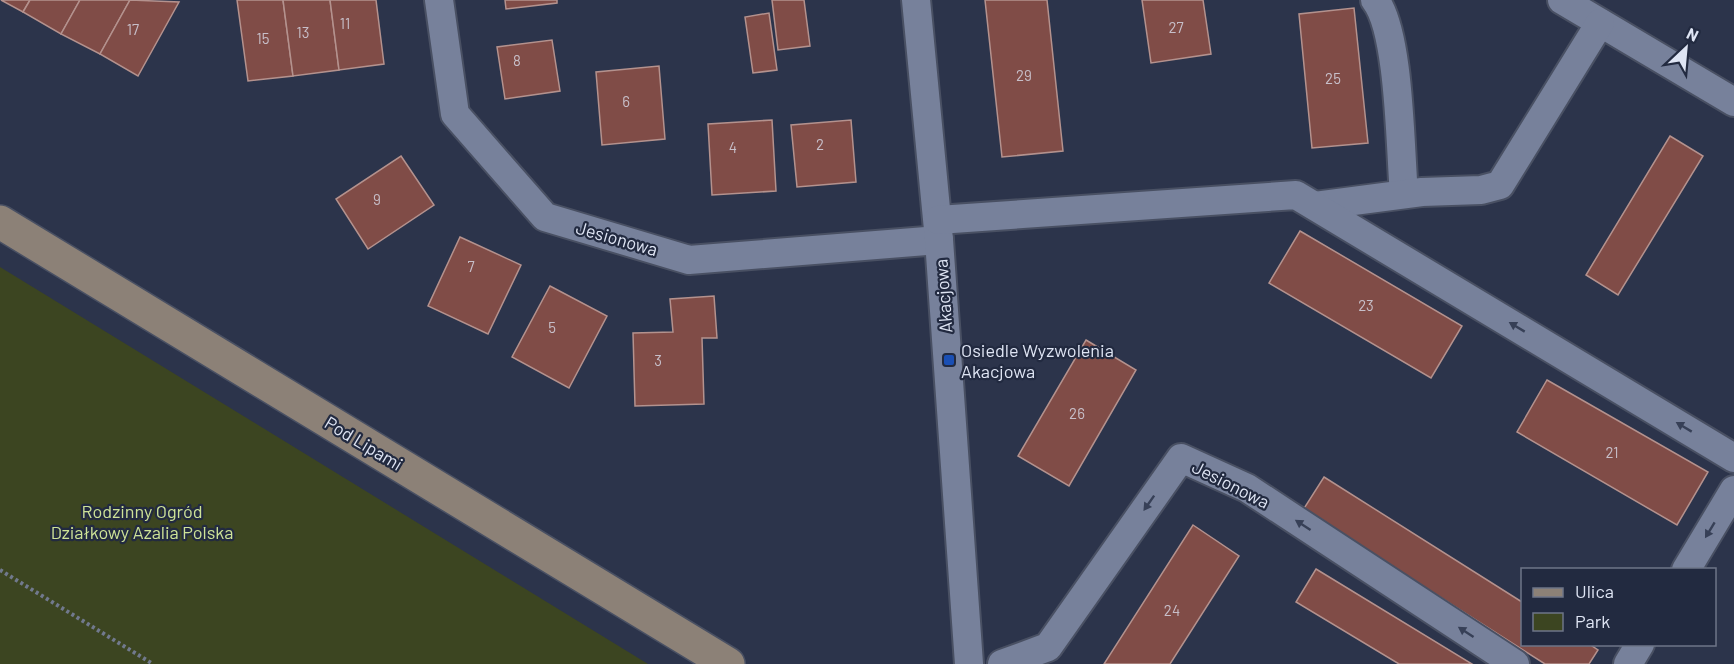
<svg xmlns="http://www.w3.org/2000/svg" width="1734" height="664" font-family="Barlow,sans-serif">
<style>
.green{fill:#3c4521}
.building{fill:#804c47;stroke:#b4928e;stroke-width:1.5}
.lines{fill:none;stroke-linecap:round;stroke-linejoin:round}
.street-casing{stroke:#495063;stroke-width:32}
.secondary-casing{stroke:#495063;stroke-width:36}
.path{stroke:#71798d;stroke-width:4;stroke-dasharray:3 3;stroke-linecap:butt}
.street{stroke:#77819b;stroke-width:28}
.secondary{stroke:#8c8177;stroke-width:33}
.oneway{fill:#374057}
.transit-dot{fill:#1a4fb4;stroke:#222a40;stroke-width:2}
.labels{text-anchor:middle;dominant-baseline:central;stroke-width:4.5;stroke-linejoin:round;paint-order:stroke}
.number-label{font-size:15px;fill:#c7bfc9}
.street-label{font-size:18px;fill:#dfe5f4;stroke:#222a40}
.poi-label{font-size:18px;fill:#dfe5f4;stroke:#222a40;text-anchor:start}
.park-label{font-size:18px;fill:#cee397;stroke:#222a40}
</style>
<rect width="100%" height="100%" fill="#2c344b"/>
<path class="green" d="M0,267L648,664H0Z"/>
<g class="building">
<path d="M1,0H30L23,12Z"/>
<path d="M30,0H80L61,34L23,12Z"/>
<path d="M80,0H130L100,54L61,34Z"/>
<path d="M130,0L179,2L138,76L100,54Z"/>
<path d="M237,0H283L293,76L248,81Z"/>
<path d="M283,0H330L339,70L293,76Z"/>
<path d="M330,0H376L384,64L339,70Z"/>
<path d="M505,0H557V3L506,9Z"/>
<path d="M772,0H804L810,46L778,50Z"/>
<path d="M985,0H1047L1063,151L1002,157Z"/>
<path d="M1142,0H1203L1211,54L1151,63Z"/>
<path d="M1354,8L1368,143L1312,148L1299,14Z"/>
<path d="M769,13L777,70L753,73L745,17Z"/>
<path d="M552,40L560,91L505,99L497,47Z"/>
<path d="M659,66L665,139L602,145L596,72Z"/>
<path d="M772,120L776,191L712,195L708,124Z"/>
<path d="M851,120L856,182L797,187L791,125Z"/>
<path d="M1670,136L1703,156L1618,295L1586,275Z"/>
<path d="M401,156L434,205L368,249L336,199Z"/>
<path d="M1300,231L1462,326L1431,378L1269,283Z"/>
<path d="M460,237L521,265L488,334L428,306Z"/>
<path d="M550,286L607,316L569,388L512,357Z"/>
<path d="M714,296L717,338H702L704,404L635,406L633,333L673,332L670,299Z"/>
<path d="M1086,340L1136,370L1069,486L1018,456Z"/>
<path d="M1547,380L1708,472L1677,525L1517,432Z"/>
<path d="M1324,477L1522,602V644H1589L1598,650L1589,664H1545L1303,510Z"/>
<path d="M1193,525L1239,556L1170,664H1104Z"/>
<path d="M1316,569L1472,664H1399L1296,602Z"/>
</g>
<g class="lines">
<defs>
<g id="street">
<path d="M439,0L455,114L545,217L689,260L939,240"/>
<path d="M916,0L939,240L969,664"/>
<path d="M1375,0C1400,32 1400,150 1404,194"/>
<path d="M1562,0L1734,102"/>
<path d="M1315,206L1422,192L1481,190L1500,185L1600,23"/>
<path d="M938,220L1296,195L1734,458"/>
<path d="M1686,570L1734,490"/>
<path d="M1002,664L1048,647L1181,458L1247,488L1515,664"/>
<path d="M1628,664L1640,644"/>
</g>
<path id="secondary" d="M0,222L728,664"/>
</defs>
<use href="#street" class="street-casing"/>
<use href="#secondary" class="secondary-casing"/>
<path class="path" d="M0,570L153,664"/>
<use href="#street" class="street"/>
<use href="#secondary" class="secondary"/>
</g>
<defs><path id="oneway-solid" d="M-6-.8H1V-3.2L6.5 0L1 3.2V.8H-6Z" transform="scale(1.5)"/></defs>
<g class="oneway">
<use href="#oneway-solid" transform="translate(1517 327) rotate(-149)"/>
<use href="#oneway-solid" transform="translate(1684 427) rotate(-149)"/>
<use href="#oneway-solid" transform="translate(1149 503) rotate(125)"/>
<use href="#oneway-solid" transform="translate(1303 525) rotate(-147)"/>
<use href="#oneway-solid" transform="translate(1710 530) rotate(121)"/>
<use href="#oneway-solid" transform="translate(1466 632) rotate(-147)"/>
</g>
<rect class="transit-dot" x="943" y="354" width="12" height="12" rx="3"/>
<g class="labels">
<g class="number-label">
<text x="345" y="23">11</text>
<text x="1176" y="27">27</text>
<text x="133" y="29">17</text>
<text x="303" y="32">13</text>
<text x="263" y="38">15</text>
<text x="517" y="60">8</text>
<text x="1024" y="75">29</text>
<text x="1333" y="78">25</text>
<text x="626" y="101">6</text>
<text x="820" y="144">2</text>
<text x="733" y="147">4</text>
<text x="377" y="199">9</text>
<text x="471" y="266">7</text>
<text x="1366" y="305">23</text>
<text x="552" y="327">5</text>
<text x="658" y="360">3</text>
<text x="1077" y="413">26</text>
<text x="1612" y="452">21</text>
<text x="1172" y="610">24</text>
</g>
<g class="street-label">
<text transform="translate(617 238) rotate(16)">Jesionowa</text>
<text transform="translate(943 296) rotate(-94)">Akacjowa</text>
<text transform="translate(364 443) rotate(31)">Pod Lipami</text>
<text transform="translate(1231 484) rotate(27)">Jesionowa</text>
</g>
<g class="poi-label">
<text x="961" y="350">Osiedle Wyzwolenia<tspan x="961" dy="21">Akacjowa</tspan></text>
</g>
<g class="park-label">
<text x="142" y="511">Rodzinny Ogród<tspan x="142" dy="21">Działkowy Azalia Polska</tspan></text>
</g>
</g>
<rect x="1521" y="568" width="195" height="78" fill="#222a40" stroke="#6e7588" stroke-width="1.5"/>
<rect x="1533" y="588" width="30" height="9" fill="#8c8177" stroke="#6e7588" stroke-width="1.5"/>
<text x="1575" y="598" font-size="18" fill="#dfe5f4">Ulica</text>
<rect x="1533" y="613" width="30" height="18" fill="#3c4521" stroke="#6e7588" stroke-width="1.5"/>
<text x="1575" y="628" font-size="18" fill="#dfe5f4">Park</text>
<g transform="translate(1686 48) rotate(26)" stroke="#222a40" stroke-width="4.5" paint-order="stroke">
<path d="M0-4.5L10 22L0 15L-10 22Z" fill="#dfe5f4"/>
<text y="-9" font-size="16" font-weight="bold" text-anchor="middle" fill="#dfe5f4">N</text>
</g>
</svg>
